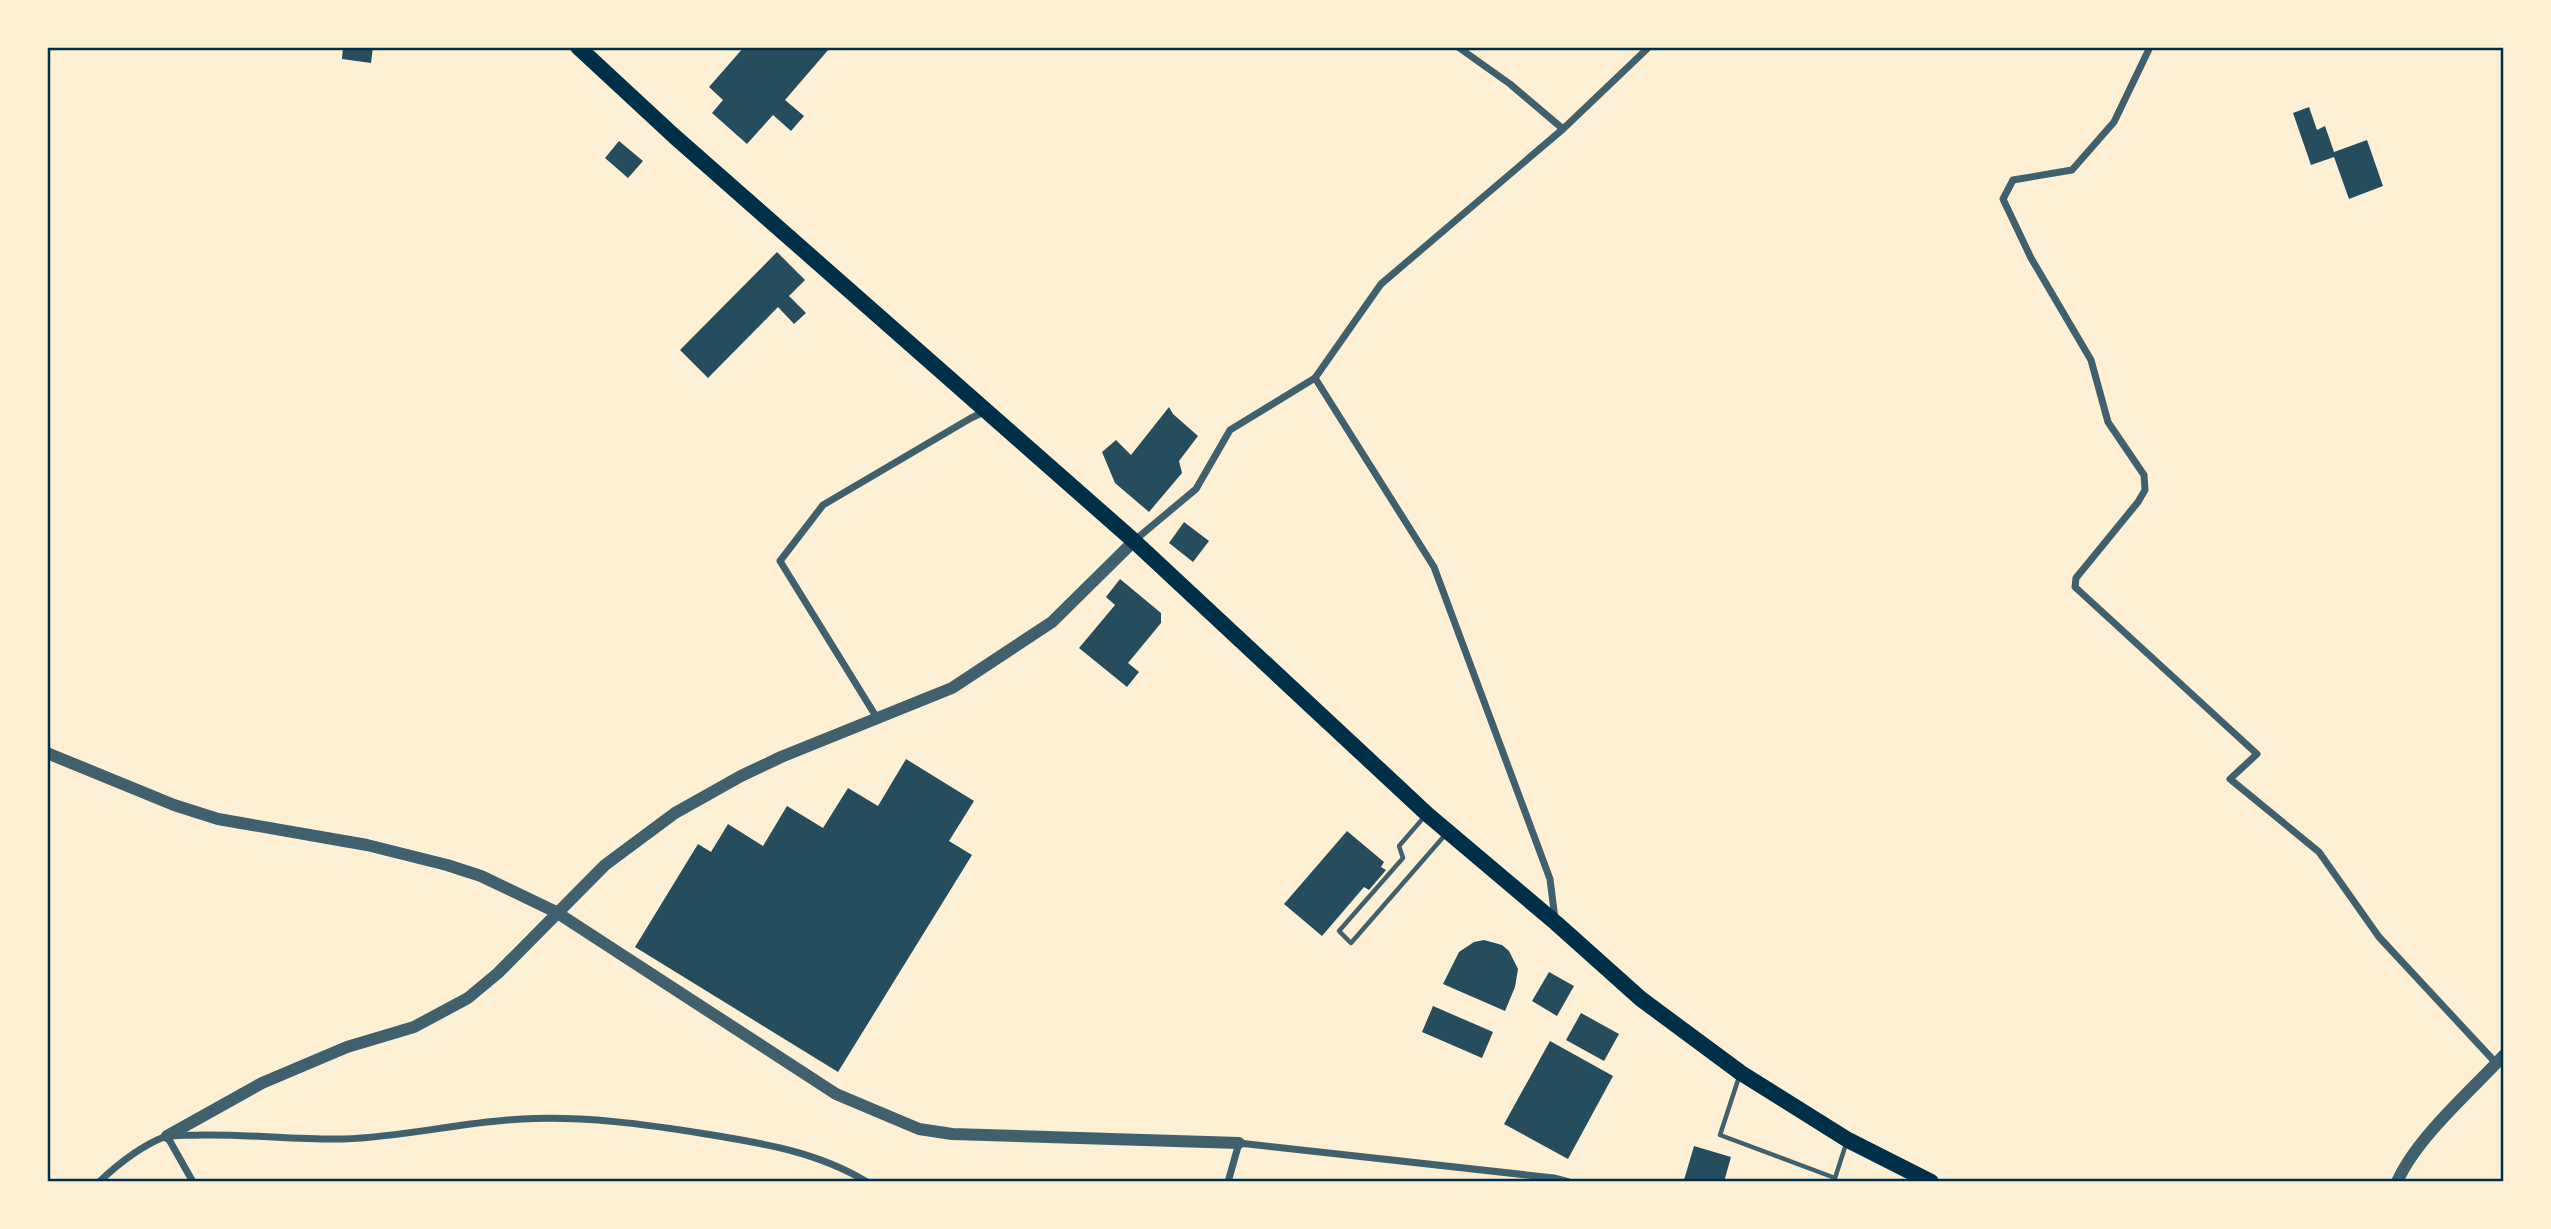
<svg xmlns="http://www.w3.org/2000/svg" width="2551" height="1229" font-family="'Crimson Pro',serif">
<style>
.building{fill:#264d5e}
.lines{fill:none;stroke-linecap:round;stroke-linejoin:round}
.service{stroke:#3f606c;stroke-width:4.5}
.minor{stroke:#3f606c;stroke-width:7}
.tertiary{stroke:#3f606c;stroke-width:12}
.trunk{stroke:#003049;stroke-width:16}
.neatline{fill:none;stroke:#003049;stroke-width:2.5}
</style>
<rect width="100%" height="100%" fill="#fdf0d5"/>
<g class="building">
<path d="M343,47H373L371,63L342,59Z"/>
<path d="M744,47H827L829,49L785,100L804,116L791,131L773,115L747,144L712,113L723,100L709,87Z"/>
<path d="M2309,107L2317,130L2325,126L2334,152L2367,140L2383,186L2349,199L2334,157L2311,165L2293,113Z"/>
<path d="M619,141L643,161L628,178L605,158Z"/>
<path d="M777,252L805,280L789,296L806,313L794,324L778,307L708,378L680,350Z"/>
<path d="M1169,407L1173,414L1198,436L1179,461L1182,473L1149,512L1115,483L1102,452L1116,440L1131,455Z"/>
<path d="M1184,522L1209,541L1193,562L1169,543Z"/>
<path d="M1120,579L1161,613V623L1128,663L1139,672L1127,687L1079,648L1115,605L1106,597Z"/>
<path d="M906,759L974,801L949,841L972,855L838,1072L635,947L698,844L711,852L728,824L763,846L787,806L823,828L848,788L878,806Z"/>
<path d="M1347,831L1384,862L1381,867L1386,870L1369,890L1364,887L1322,936L1284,904Z"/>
<path d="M1484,940L1502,945L1509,951L1518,969L1515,987L1505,1011L1443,984L1459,952L1474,942Z"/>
<path d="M1549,972L1574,986L1557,1016L1532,1001Z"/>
<path d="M1433,1006L1493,1032L1482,1058L1422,1032Z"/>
<path d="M1581,1013L1619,1034L1604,1061L1566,1040Z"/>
<path d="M1550,1041L1613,1076L1568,1159L1504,1124Z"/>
<path d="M1694,1146L1731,1157L1724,1182L1684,1180Z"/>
</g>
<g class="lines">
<g class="service">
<path d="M1425,816L1399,846L1403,858L1339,931L1351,943L1445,835"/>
<path d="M1739,1077L1720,1135L1835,1178L1846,1144"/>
</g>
<g class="minor">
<path d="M1458,47L1510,84L1563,129"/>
<path d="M2150,47L2114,122L2072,170L2013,180L2003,199L2031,258L2091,360L2108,422L2144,475L2145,490L2138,502L2076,578L2075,587L2257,754L2230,779L2319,852L2379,937L2496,1063"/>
<path d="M1315,378L1434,567L1550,879L1555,919"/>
<path d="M1135,540L1196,489L1230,430L1315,378L1381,284L1563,129L1649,47"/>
<path d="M877,718L780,561L823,505L971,418L986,411"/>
<path d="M167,1136L193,1182"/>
<path d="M99,1182C119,1163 139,1147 164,1137C175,1134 190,1136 201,1135C249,1134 296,1140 344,1139C404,1137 462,1122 522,1119C584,1116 645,1124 706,1134C762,1143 818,1152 867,1182"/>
<path d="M1228,1182L1239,1143L1554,1178L1569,1182"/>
</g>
<g class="tertiary">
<path d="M47,753L174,805L218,819L367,845L447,865L481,876L556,912L836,1094L919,1129L952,1134L1239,1143"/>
<path d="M167,1136L262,1083L347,1047L414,1027L468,998L498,973L605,865L675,813L741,776L781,757L952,688L1052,622L1134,541"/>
<path d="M2397,1182C2417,1137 2470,1092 2504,1055"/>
</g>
<path class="trunk" d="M578,47L674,136L1134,541L1427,814L1556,923L1641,999L1741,1073L1848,1140L1931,1182"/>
</g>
<rect width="2551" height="1229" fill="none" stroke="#fdf0d5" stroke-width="98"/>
<rect x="49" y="49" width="2453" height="1131" class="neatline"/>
</svg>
